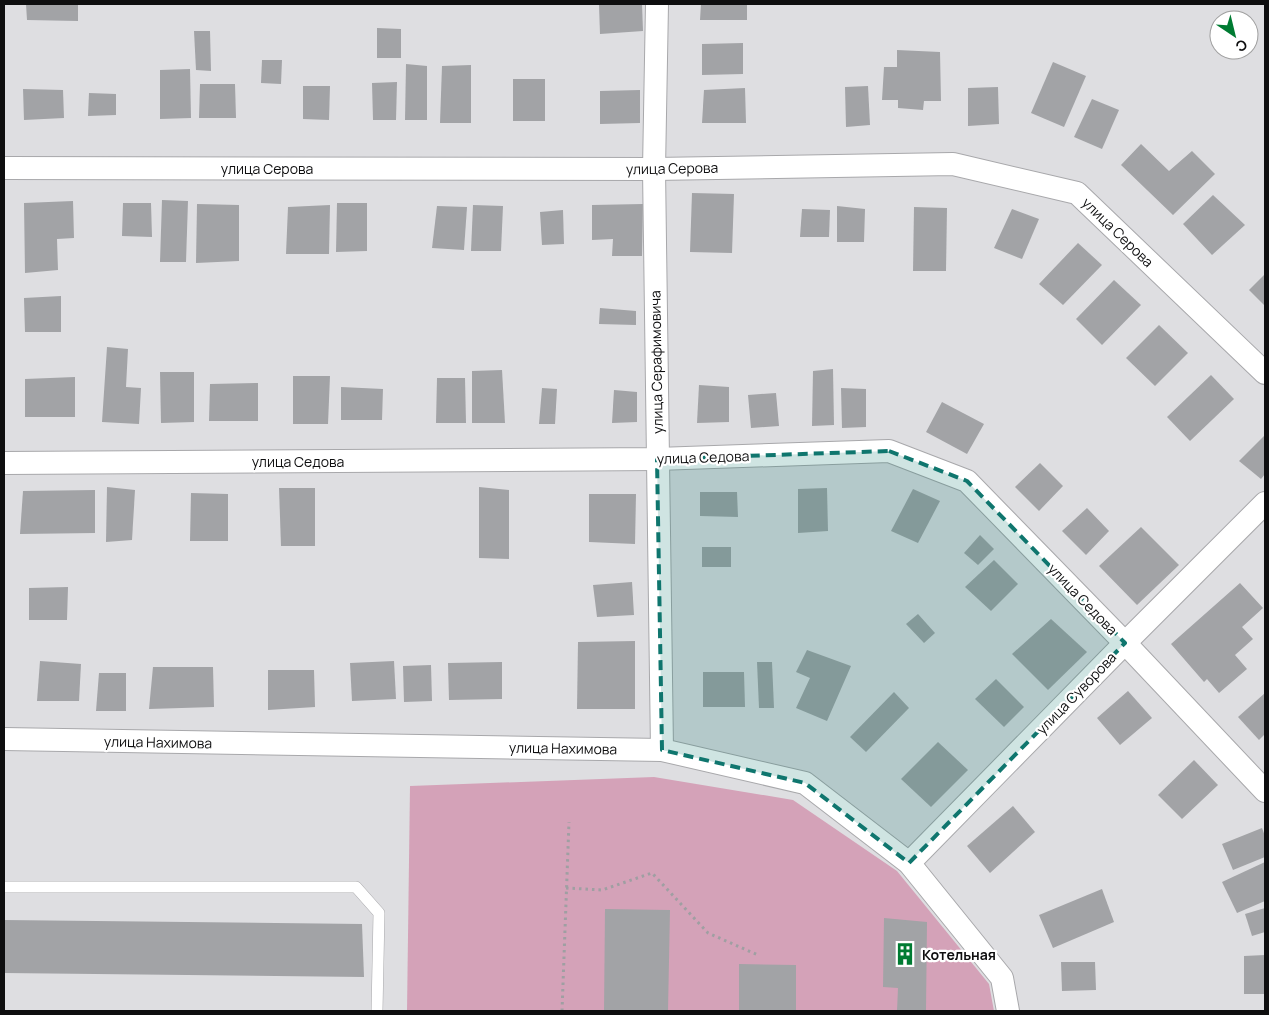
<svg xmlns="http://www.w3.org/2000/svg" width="1269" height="1015" font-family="Manrope,sans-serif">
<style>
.green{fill:#d4a2b8}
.building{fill:#a2a3a6}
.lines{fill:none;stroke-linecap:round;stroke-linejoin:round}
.service-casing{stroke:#a8a8ab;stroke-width:12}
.minor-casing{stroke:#a8a8ab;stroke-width:24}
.path{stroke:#9f9fa2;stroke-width:3;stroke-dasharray:2.5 4;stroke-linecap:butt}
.service{stroke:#fff;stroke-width:11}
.minor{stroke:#fff;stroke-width:22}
.marked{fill:#0f766e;fill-opacity:0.2;stroke:#0f766e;stroke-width:4;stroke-dasharray:10 6;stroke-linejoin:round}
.labels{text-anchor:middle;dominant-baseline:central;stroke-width:4.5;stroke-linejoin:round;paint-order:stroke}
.street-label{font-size:14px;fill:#0e0e0f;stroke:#fff}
.poi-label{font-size:14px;font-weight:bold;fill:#0e0e0f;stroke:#fff;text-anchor:start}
</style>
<rect width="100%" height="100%" fill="#dedee1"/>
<path class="green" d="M654,777L793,800L897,871L989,984L994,1011H407L410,786Z"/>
<g class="building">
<path d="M26,4H78V21L27,20Z"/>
<path d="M642,4L643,31L600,34L599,5Z"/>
<path d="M701,4H747V20H700Z"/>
<path d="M377,28L401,29V58H377Z"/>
<path d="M194,31H210L211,71L196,70Z"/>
<path d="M743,43V74L702,75V44Z"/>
<path d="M897,50L940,52L941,101H924L923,110L898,108V100H882L884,67H897Z"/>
<path d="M262,60H282L281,84L261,83Z"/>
<path d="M1053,62L1086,76L1064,127L1031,113Z"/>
<path d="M406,64L427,66V120H405Z"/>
<path d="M471,65V123H440L442,66Z"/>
<path d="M190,69L191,118L160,119V70Z"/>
<rect x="513" y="79" width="32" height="42"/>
<path d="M397,82L396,120H373L372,83Z"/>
<path d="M200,84H235L236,118H199Z"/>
<path d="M303,86H330L329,120L303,119Z"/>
<path d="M868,86L870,125L846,127L845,87Z"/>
<path d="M998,87L999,124L968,126V88Z"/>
<path d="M745,88L746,123H702L704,90Z"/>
<path d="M23,89L63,90L64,118L24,120Z"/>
<path d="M640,90V123L600,124V91Z"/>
<path d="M89,93L116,94V115L88,116Z"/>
<path d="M1092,99L1119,110L1102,149L1074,137Z"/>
<path d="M1141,144L1169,171L1192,151L1215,174L1173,215L1121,165Z"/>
<path d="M692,193L734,194L732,253L690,252Z"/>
<path d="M1213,195L1245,225L1212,255L1183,224Z"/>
<path d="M162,200L188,201L186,262H160Z"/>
<path d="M73,201L74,238L57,239L58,270L25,273L24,203Z"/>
<path d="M123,203H151L152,237L122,236Z"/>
<path d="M337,203H367V251L336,252Z"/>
<path d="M197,204L239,205V261L196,263Z"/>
<path d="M643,204L642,256H612L613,239L592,240V205Z"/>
<path d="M330,205L329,254H286L288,207Z"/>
<path d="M473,205L503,206L501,251H471Z"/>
<path d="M437,206L467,207L464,250L432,248Z"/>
<path d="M837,206L865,209L864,242H837Z"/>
<path d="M914,207L947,208L946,271H913Z"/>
<path d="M802,209L830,210L829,237H800Z"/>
<path d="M1012,209L1039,219L1022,259L994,248Z"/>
<path d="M563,210L564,244L542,245L540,212Z"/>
<path d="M1078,243L1102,265L1063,305L1039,284Z"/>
<path d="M1265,274V306L1249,290Z"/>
<path d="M1114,280L1141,305L1102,345L1076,319Z"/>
<path d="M61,296V332H25L24,298Z"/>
<path d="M600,308L636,311V325L599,324Z"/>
<path d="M1159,325L1188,353L1155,386L1126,358Z"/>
<path d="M107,347L128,349L126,387L141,388L139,424L102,422Z"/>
<path d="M833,369L834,425L812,426L813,371Z"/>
<path d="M502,370L505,423H472V371Z"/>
<path d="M160,372H194V422L161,423Z"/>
<path d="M1211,375L1234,399L1190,441L1167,417Z"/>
<path d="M293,376H330L328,424H293Z"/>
<path d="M75,377V417H25V379Z"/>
<path d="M437,378H465L466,423H436Z"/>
<path d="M258,383V421H209L210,384Z"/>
<path d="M699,385L729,387V422L697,423Z"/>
<path d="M341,387L383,389L382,420H341Z"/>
<path d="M542,388L557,389L555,424H539Z"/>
<path d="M841,388L866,389V427L842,428Z"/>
<path d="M614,390L637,392V422L612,423Z"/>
<path d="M776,393L779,426L751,428L748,395Z"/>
<path d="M942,402L984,424L967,454L926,432Z"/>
<path d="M1265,435V474L1261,479L1239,461Z"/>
<path d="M1040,463L1063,486L1039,511L1015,487Z"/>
<path d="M107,487L135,490L132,540L106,542Z"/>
<path d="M479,487L509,490V559L479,558Z"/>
<path d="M279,488H315V546H281Z"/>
<path d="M827,488L828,531L798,533V489Z"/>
<path d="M913,489L940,501L918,543L891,531Z"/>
<path d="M95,490V533L20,534L23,491Z"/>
<path d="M700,492H737L738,517L700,516Z"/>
<path d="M191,493L228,494V541H190Z"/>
<path d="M589,494H636L635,544L589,542Z"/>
<path d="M1087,508L1109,531L1086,555L1062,531Z"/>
<path d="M1141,527L1179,565L1137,605L1099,566Z"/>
<path d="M980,535L994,549L978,565L964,553Z"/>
<rect x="702" y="547" width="29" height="20"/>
<path d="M994,560L1018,584L991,611L965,587Z"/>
<path d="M632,582L634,615L597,617L593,585Z"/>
<path d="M1240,583L1263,608L1242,627L1253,639L1235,655L1247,669L1219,693L1207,679L1204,682L1171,644Z"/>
<path d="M68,587L67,620H29V588Z"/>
<path d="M918,614L935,633L924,643L906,624Z"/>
<path d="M1051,619L1087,652L1048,690L1012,654Z"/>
<path d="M635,641V709H577L578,642Z"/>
<path d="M807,650L851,666L827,721L796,708L810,678L796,672Z"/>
<path d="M40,661L81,664L79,701H37Z"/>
<path d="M394,661L396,699L352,701L350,663Z"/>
<path d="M502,662V699L449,700L448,663Z"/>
<path d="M757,662H772L774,708H759Z"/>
<path d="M431,665L432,701L404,702L403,666Z"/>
<path d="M153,667H213L214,707L149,709Z"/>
<path d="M268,670H314L315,707L268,710Z"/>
<path d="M703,672H744L745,707H703Z"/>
<path d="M99,673H126V711H96Z"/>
<path d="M996,679L1024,707L1004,727L975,699Z"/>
<path d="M1128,691L1152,718L1120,745L1097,718Z"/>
<path d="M894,692L909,708L866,752L850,737Z"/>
<path d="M1265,693V734L1259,740L1238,717Z"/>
<path d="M938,742L968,770L931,807L901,779Z"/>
<path d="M1194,760L1218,785L1182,819L1158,795Z"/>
<path d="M1013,806L1035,832L990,873L967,846Z"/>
<path d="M1262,828L1265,836V857L1233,870L1222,844Z"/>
<path d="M1265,862V901L1237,913L1222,882Z"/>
<path d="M1102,889L1114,922L1053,948L1039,915Z"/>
<path d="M1265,908V932L1252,936L1245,914Z"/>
<path d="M605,909L670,910L668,1011H604Z"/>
<path d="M884,918L927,922L926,1011H897L898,988L883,987Z"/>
<path d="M4,920L362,924L364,977L4,973Z"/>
<path d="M1265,955V994H1244V956Z"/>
<path d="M1061,962H1095L1096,990L1062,991Z"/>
<path d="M739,964L796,965V1011H739Z"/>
</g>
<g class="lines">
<defs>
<path id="service" d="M4,887H356L379,913L377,1011"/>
<g id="minor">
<path d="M657,4L654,169L662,750"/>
<path d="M4,168L654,169L953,164L1077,193L1265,373"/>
<path d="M4,463L657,459L889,451L967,481L1125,643L1265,791"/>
<path d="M4,739L662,750L805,783L909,863L1002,978L1008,1011"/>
<path d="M909,863L1125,643L1265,503"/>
</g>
</defs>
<use href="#service" class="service-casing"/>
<use href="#minor" class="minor-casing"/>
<g class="path">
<path d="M566,888L602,890L652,873L708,933L758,955"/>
<path d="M562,1011L569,822"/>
</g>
<use href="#service" class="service"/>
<use href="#minor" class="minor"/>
</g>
<path class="marked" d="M889,451L967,481L1125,643L909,863L805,783L662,750L657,459Z"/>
<defs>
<symbol id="building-bare" viewBox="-9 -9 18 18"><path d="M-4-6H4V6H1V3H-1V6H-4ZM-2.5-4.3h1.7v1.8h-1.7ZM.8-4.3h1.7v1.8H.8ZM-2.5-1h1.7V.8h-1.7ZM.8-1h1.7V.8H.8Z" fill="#007b32" stroke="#fff" stroke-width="2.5" paint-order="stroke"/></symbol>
</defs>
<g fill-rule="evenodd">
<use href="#building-bare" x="889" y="938" width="32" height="32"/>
</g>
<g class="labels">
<g class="street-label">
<text x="267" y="168">улица Серова</text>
<text transform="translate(672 168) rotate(-1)">улица Серова</text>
<text transform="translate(1118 232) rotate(44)">улица Серова</text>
<text transform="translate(656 362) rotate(-91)">улица Серафимовича</text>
<text transform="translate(703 457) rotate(-2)">улица Седова</text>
<text x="298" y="461">улица Седова</text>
<text transform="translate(1083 599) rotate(46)">улица Седова</text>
<text transform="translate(1076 693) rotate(-46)">улица Суворова</text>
<text transform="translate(158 742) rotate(1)">улица Нахимова</text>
<text transform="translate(563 748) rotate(1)">улица Нахимова</text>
</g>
<g class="poi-label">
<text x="922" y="954">Котельная</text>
</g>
</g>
<rect width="1269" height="1015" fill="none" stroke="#0e0e0f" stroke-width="10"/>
<g transform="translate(1234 35) rotate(145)"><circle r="24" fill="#ffffff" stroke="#9f9f9f"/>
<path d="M0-4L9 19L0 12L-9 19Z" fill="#007b32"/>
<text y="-8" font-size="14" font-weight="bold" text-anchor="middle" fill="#0e0e0f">С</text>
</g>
</svg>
